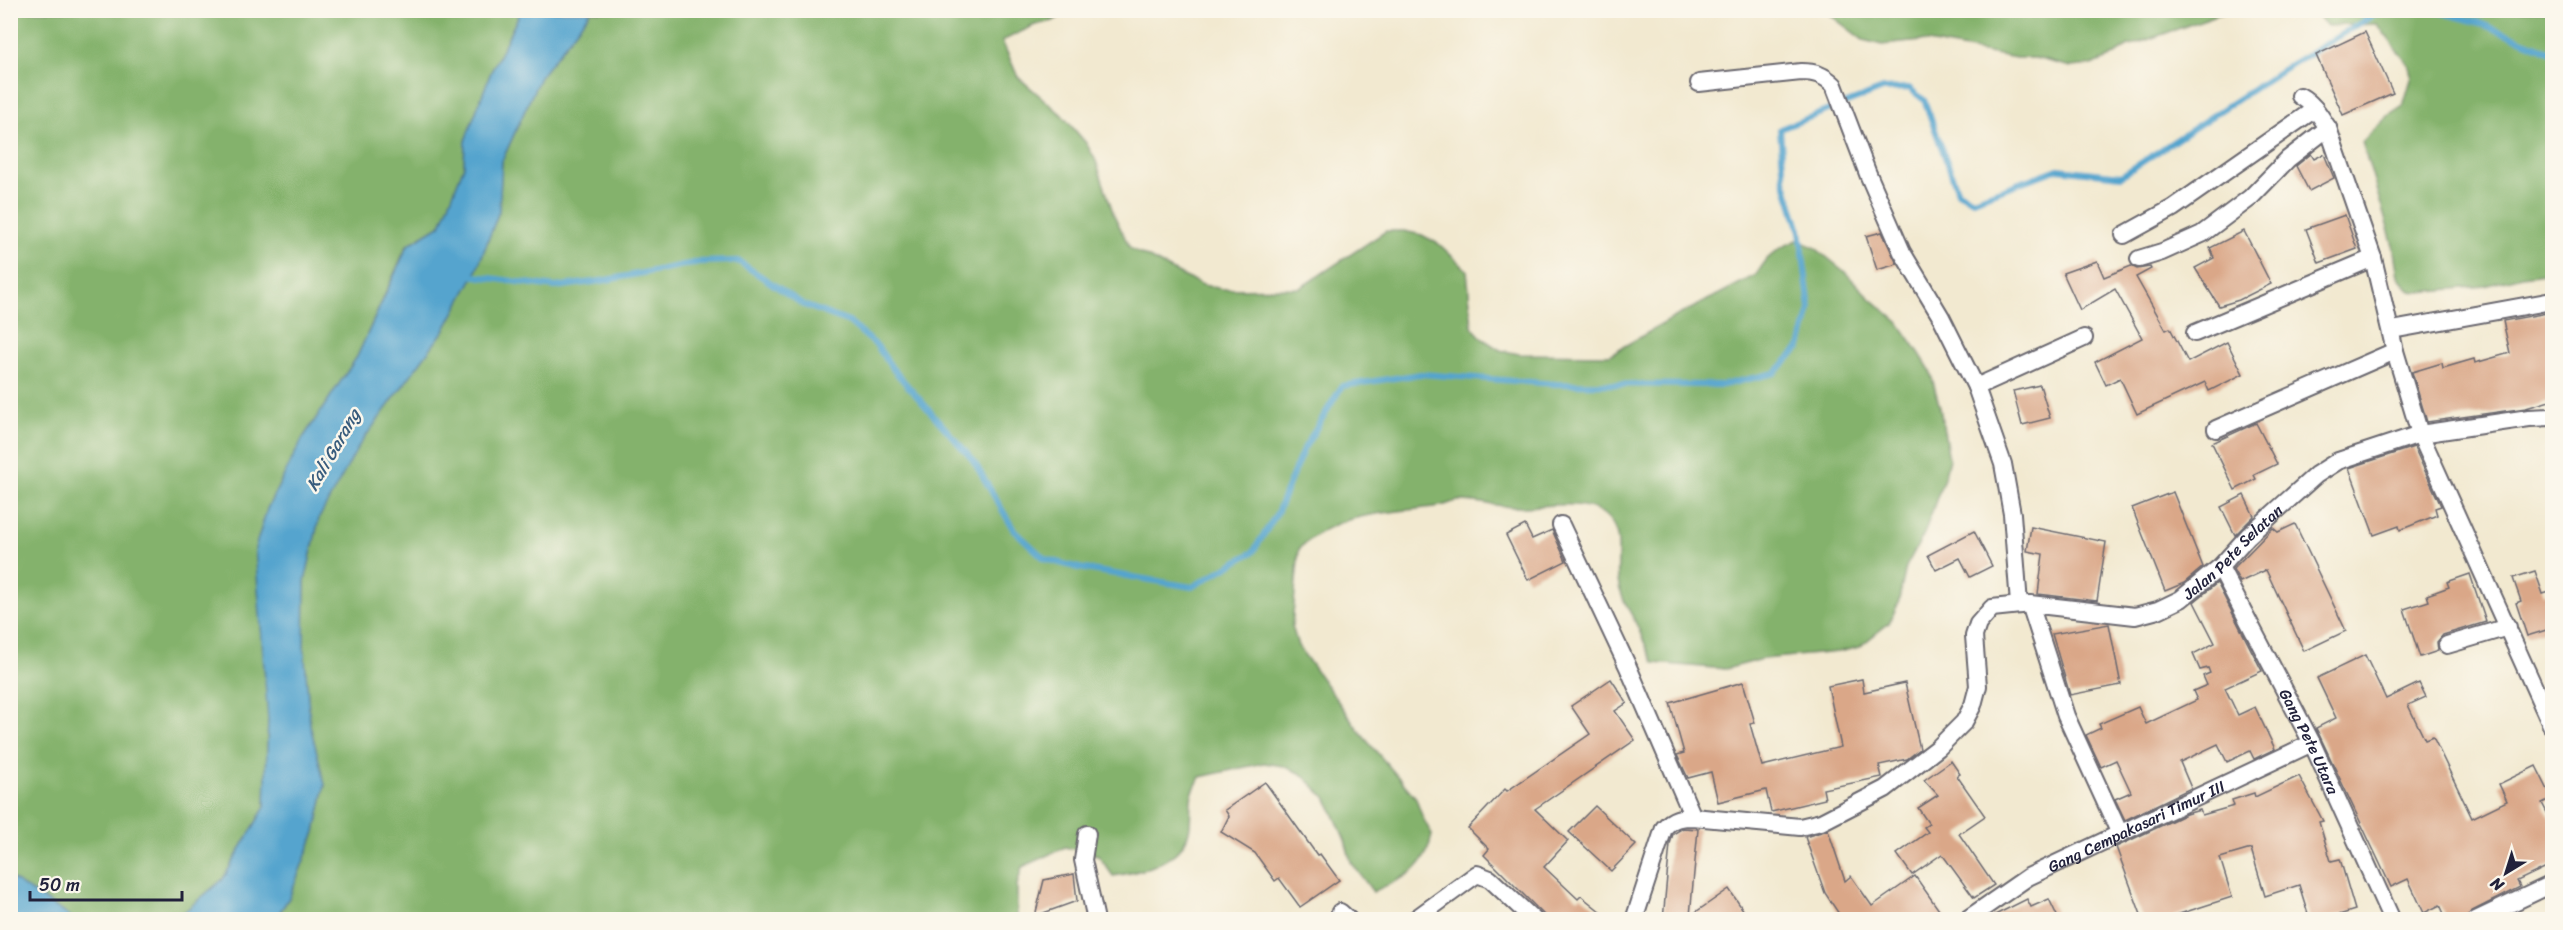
<svg xmlns="http://www.w3.org/2000/svg" width="2563" height="930" font-family="Sriracha,sans-serif">
<style>
.forest{fill:#84b26c;stroke:#536a54;stroke-width:1.5}
.water{fill:#54a4ce;stroke:#3b6384;stroke-width:1.5}
.lines{fill:none;stroke-linecap:round;stroke-linejoin:round}
.stream{stroke:#54a4ce;stroke-width:6}
.building{fill:#daa788}
.minor-casing{stroke:#6b686f;stroke-width:20}
.minor{stroke:#fff;stroke-width:16}
.labels{text-anchor:middle;dominant-baseline:central;stroke-width:5;stroke-linejoin:round;paint-order:stroke}
.street-label{font-size:16px;fill:#22223b;stroke:#fbf7ec}
.water-label{font-size:18px;font-style:italic;fill:#385c7d;stroke:#fbf7ec}
</style>
<rect width="100%" height="100%" fill="#fbf7ec"/>
<filter id="ink" filterUnits="userSpaceOnUse"><feTurbulence type="fractalNoise" baseFrequency=".0167" numOctaves="2"/><feDisplacementMap in="SourceGraphic" scale="12" xChannelSelector="R" yChannelSelector="G"/><feConvolveMatrix kernelMatrix="1 2 1 2 8 2 1 2 1" color-interpolation-filters="sRGB"/></filter>
<filter id="wash" filterUnits="userSpaceOnUse"><feTurbulence type="fractalNoise" baseFrequency=".008" numOctaves="4" result="noise"/><feDisplacementMap in="SourceGraphic" scale="24" xChannelSelector="R" yChannelSelector="G"/><feGaussianBlur stdDeviation="1.35" result="paint"/><feColorMatrix in="noise" values="0 0 0 0 0 0 0 0 0 0 0 0 0 0 0 0 0 1.4 0 .05"/><feComposite in="paint" operator="in"/></filter>
<g filter="url(#wash)">
<rect width="100%" height="100%" fill="#f2e9d0"/>
<g class="forest">
<path d="M10,11H521L491,72L465,141L464,166L441,225L407,245L357,357L303,438L267,509L268,720L265,807L223,879L176,919H74L11,878Z"/>
<path d="M591,11H1069L1053,21L1035,25L1002,41L1018,77L1061,114L1086,143L1096,161L1114,215L1130,248L1183,276L1203,285L1222,289L1300,288L1386,231H1404L1422,235L1439,244L1467,270L1472,327L1483,339L1500,350L1519,354L1609,355L1675,317L1756,275L1766,260L1780,248L1797,240L1814,247L1844,271L1869,297L1898,322L1920,354L1930,370L1940,408L1949,459L1944,478L1924,534L1906,567L1898,604L1889,623L1859,647L1839,652L1763,659L1726,669L1654,663C1648,652 1644,642 1639,630C1632,613 1620,599 1618,580C1616,561 1623,539 1611,522C1593,495 1544,508 1517,507C1497,507 1477,500 1458,501C1452,502 1446,505 1440,506C1389,514 1338,510 1299,549L1292,626L1298,646L1363,736L1416,798L1422,816L1432,835C1424,874 1405,876 1373,892L1351,862L1345,840L1327,799L1300,773L1283,766L1264,763L1200,777C1198,782 1194,788 1192,794C1189,806 1192,819 1189,831C1182,862 1140,872 1113,876L1098,855L1065,847L1022,867L1017,885V919L275,920L289,898L315,832L325,786L310,725L304,646L305,581L319,518L359,444L445,329L476,272L499,211L502,161L540,77Z"/>
<path d="M1825,11H2228L2127,47L2109,58L2091,65L2071,67L2035,58H2016L1922,41L1882,45L1863,40Z"/>
<path d="M2314,11H2552V272L2522,276L2485,286L2419,292L2410,291L2398,276L2393,245L2362,142L2388,116L2403,106L2412,76L2410,67L2377,24L2327,26Z"/>
</g>
<g class="water">
<path d="M521,11H591L540,77L502,161L499,211L476,272L445,329L360,444L319,518L305,581L304,646L310,725L325,785L315,832L289,898L275,919H176L223,879L265,807L268,720L255,548L267,509L303,438L357,357L408,245L441,225L464,166L465,141L491,72Z"/>
<path d="M10,878H11L74,919H11Z"/>
</g>
<g class="lines">
<g class="stream">
<path d="M2432,10L2477,22L2552,52"/>
<path d="M468,275L555,287L601,281L700,262L738,261L804,305L849,322L877,346L892,368L973,460L1014,530L1045,559L1079,568L1192,587L1253,552L1277,513L1303,450L1342,386L1421,374L1556,384L1723,385L1775,373L1800,347L1810,309L1800,231L1784,180L1780,129L1883,89L1909,88L1924,100L1958,192L1973,200L2058,169L2121,176L2282,70L2382,10"/>
</g>
</g>
<g id="blocks">
<g class="building">
<path d="M2365,32L2393,93L2343,115L2316,55Z"/>
<path d="M2311,154L2314,159L2324,154L2334,178L2309,191L2296,166Z"/>
<path d="M2345,215L2357,249L2319,263L2306,229Z"/>
<path d="M2244,231L2271,284L2239,300L2219,306L2195,268L2214,258L2210,248Z"/>
<path d="M1882,232L1897,264L1877,270L1866,236Z"/>
<path d="M2097,261L2104,277L2131,266L2137,269L2150,267L2151,269L2136,277L2166,330L2170,328L2188,362L2227,342L2243,374L2209,391L2205,382L2137,414L2120,378L2106,385L2095,362L2142,338L2115,289L2080,310L2063,273Z"/>
<path d="M2553,312V400L2526,408L2427,422L2412,372L2442,363L2443,368L2474,359L2475,363L2510,353L2503,321Z"/>
<path d="M2040,385L2050,418L2022,425L2013,391Z"/>
<path d="M2256,423L2277,464L2254,475L2256,479L2235,490L2212,443Z"/>
<path d="M2414,447L2441,506L2435,508L2437,515L2400,530L2399,526L2374,535L2349,468Z"/>
<path d="M2173,492L2203,567L2184,583L2165,591L2132,508Z"/>
<path d="M2244,495L2254,516L2235,535L2221,507Z"/>
<path d="M2295,524L2346,631L2304,651L2266,570L2240,582L2233,569L2273,528L2278,532Z"/>
<path d="M1525,525L1532,539L1552,530L1566,561L1528,580L1506,535Z"/>
<path d="M2031,527L2106,542L2097,601L2038,594L2043,554L2027,551Z"/>
<path d="M1974,531L1992,566L1970,577L1960,558L1936,570L1928,555Z"/>
<path d="M2535,571L2543,594L2553,591V628L2527,636L2516,603L2521,601L2513,578Z"/>
<path d="M2470,574L2486,622L2443,635L2437,642L2438,651L2420,657L2404,609L2429,601L2427,595L2449,587L2447,582Z"/>
<path d="M2217,583L2262,671L2225,688L2238,715L2255,707L2275,749L2254,759L2250,751L2227,762L2218,744L2180,762L2191,788L2125,820L2115,799L2131,792L2116,760L2101,767L2086,735L2101,728L2099,724L2138,707L2146,724L2197,700L2193,691L2207,685L2203,676L2210,673L2208,668L2200,670L2193,654L2215,643L2194,602Z"/>
<path d="M2109,624L2121,685L2070,695L2052,634Z"/>
<path d="M2365,655L2386,699L2419,683L2426,697L2408,705L2425,740L2433,737L2472,818L2507,801L2499,784L2536,766L2552,798L2542,803L2553,824V864L2517,881L2520,887L2472,911L2466,920H2447L2440,905L2424,913L2408,879L2391,887L2316,728L2336,718L2317,678Z"/>
<path d="M1611,679L1627,703L1615,711L1635,740L1535,809L1568,841L1544,867L1578,899L1581,896L1611,920H1549L1484,855L1489,849L1468,828L1505,789L1507,791L1590,734L1571,706Z"/>
<path d="M1862,679L1864,692L1905,683L1920,749L1907,759L1879,765L1882,777L1823,789L1825,799L1771,812L1766,790L1718,802L1711,772L1688,778L1677,755L1684,753L1670,703L1743,682L1755,723L1750,724L1762,766L1841,747L1828,686Z"/>
<path d="M1951,761L1960,774L1957,776L1985,816L1959,834L1994,885L1974,898L1942,854L1912,875L1897,854L1928,832L1924,827L1929,824L1918,808L1938,795L1924,780Z"/>
<path d="M2299,776L2323,821L2319,822L2331,861L2340,859L2355,910L2323,920H2310L2299,885L2265,896L2251,849L2220,858L2232,897L2173,916L2174,920H2143L2116,847L2186,814L2200,810L2202,815L2234,806L2232,800L2254,793L2255,797Z"/>
<path d="M1265,782L1317,855L1320,854L1339,880L1300,907L1279,878L1275,881L1255,853L1221,832L1229,816L1225,810Z"/>
<path d="M1595,806L1636,845L1611,871L1569,832Z"/>
<path d="M1683,828L1698,829L1690,916L1729,889L1750,920H1663L1670,844L1673,834Z"/>
<path d="M1828,830L1845,881L1851,876L1872,906L1915,876L1946,920H1843L1825,893L1805,837Z"/>
<path d="M1074,874L1077,901L1035,916L1044,880Z"/>
<path d="M2027,899L2031,907L2049,899L2059,920H1985Z"/>
</g>
</g>
</g>
<g filter="url(#ink)">
<use href="#blocks" fill-opacity="0" stroke="#6b686f" stroke-width="1.5"/>
<g class="lines">
<defs>
<g id="minor">
<path d="M1699,83L1801,72C1815,72 1824,75 1834,85L1868,174L1902,252L1941,317L1976,387L2003,464L2012,514L2019,604"/>
<path d="M2300,96C2313,103 2320,116 2328,128L2373,258L2395,351L2420,434L2552,727"/>
<path d="M2124,235L2173,208L2315,109"/>
<path d="M2139,259L2162,252L2202,234L2250,198L2288,159L2328,128"/>
<path d="M2392,330L2552,301"/>
<path d="M2195,333L2373,258"/>
<path d="M1976,387L2084,338"/>
<path d="M2216,429L2395,351"/>
<path d="M1561,525L1628,667L1693,817"/>
<path id="s1" d="M2220,567L2312,743L2392,920"/>
<path d="M2030,604L2066,716L2120,834"/>
<path d="M2447,645L2508,627"/>
<path d="M1087,834L1083,860L1096,920"/>
<path d="M1340,912L1349,920"/>
<path d="M1414,920L1477,874L1490,879L1534,920"/>
<path id="s2" d="M1634,920L1664,828C1673,818 1681,817 1693,817L1800,827L1821,822L1885,789L1938,748L1964,722L1973,705L1978,686L1974,636L1978,624L1992,608L2030,604L2135,616L2158,610L2181,599L2220,567L2248,536L2316,475L2338,461L2420,434L2529,418L2552,417"/>
<path id="s3" d="M1966,920L2028,877L2312,743"/>
<path d="M2476,920L2552,884"/>
</g>
</defs>
<use href="#minor" class="minor-casing"/>
<use href="#minor" class="minor"/>
</g>
</g>
<g class="labels">
<g class="street-label">
<text stroke="none"><textPath href="#s2" startOffset="820">Jalan Pete Selatan</textPath></text>
<text stroke="none"><textPath href="#s1" startOffset="196">Gang Pete Utara</textPath></text>
<text stroke="none"><textPath href="#s3" startOffset="195">Gang Cempakasari Timur III</textPath></text>
</g>
<g class="water-label">
<text transform="translate(333 450) rotate(-60)">Kali Garang</text>
</g>
</g>
<rect width="2563" height="930" fill="none" stroke="#fbf7ec" stroke-width="36"/>
<g transform="translate(2506 873) rotate(218)" stroke="#fbf7ec" stroke-width="4.5" paint-order="stroke">
<path d="M0-4.5L10 22L0 15L-10 22Z" fill="#22223b"/>
<text y="-9" font-size="16" font-weight="bold" text-anchor="middle" fill="#22223b">N</text>
</g>
<path d="M30 891v9h152v-9" fill="none" stroke="#22223b" stroke-width="3"/>
<text x="39" y="891" font-size="18" fill="#22223b" stroke="#fbf7ec" stroke-width="4.5" paint-order="stroke">50 m</text>
</svg>
